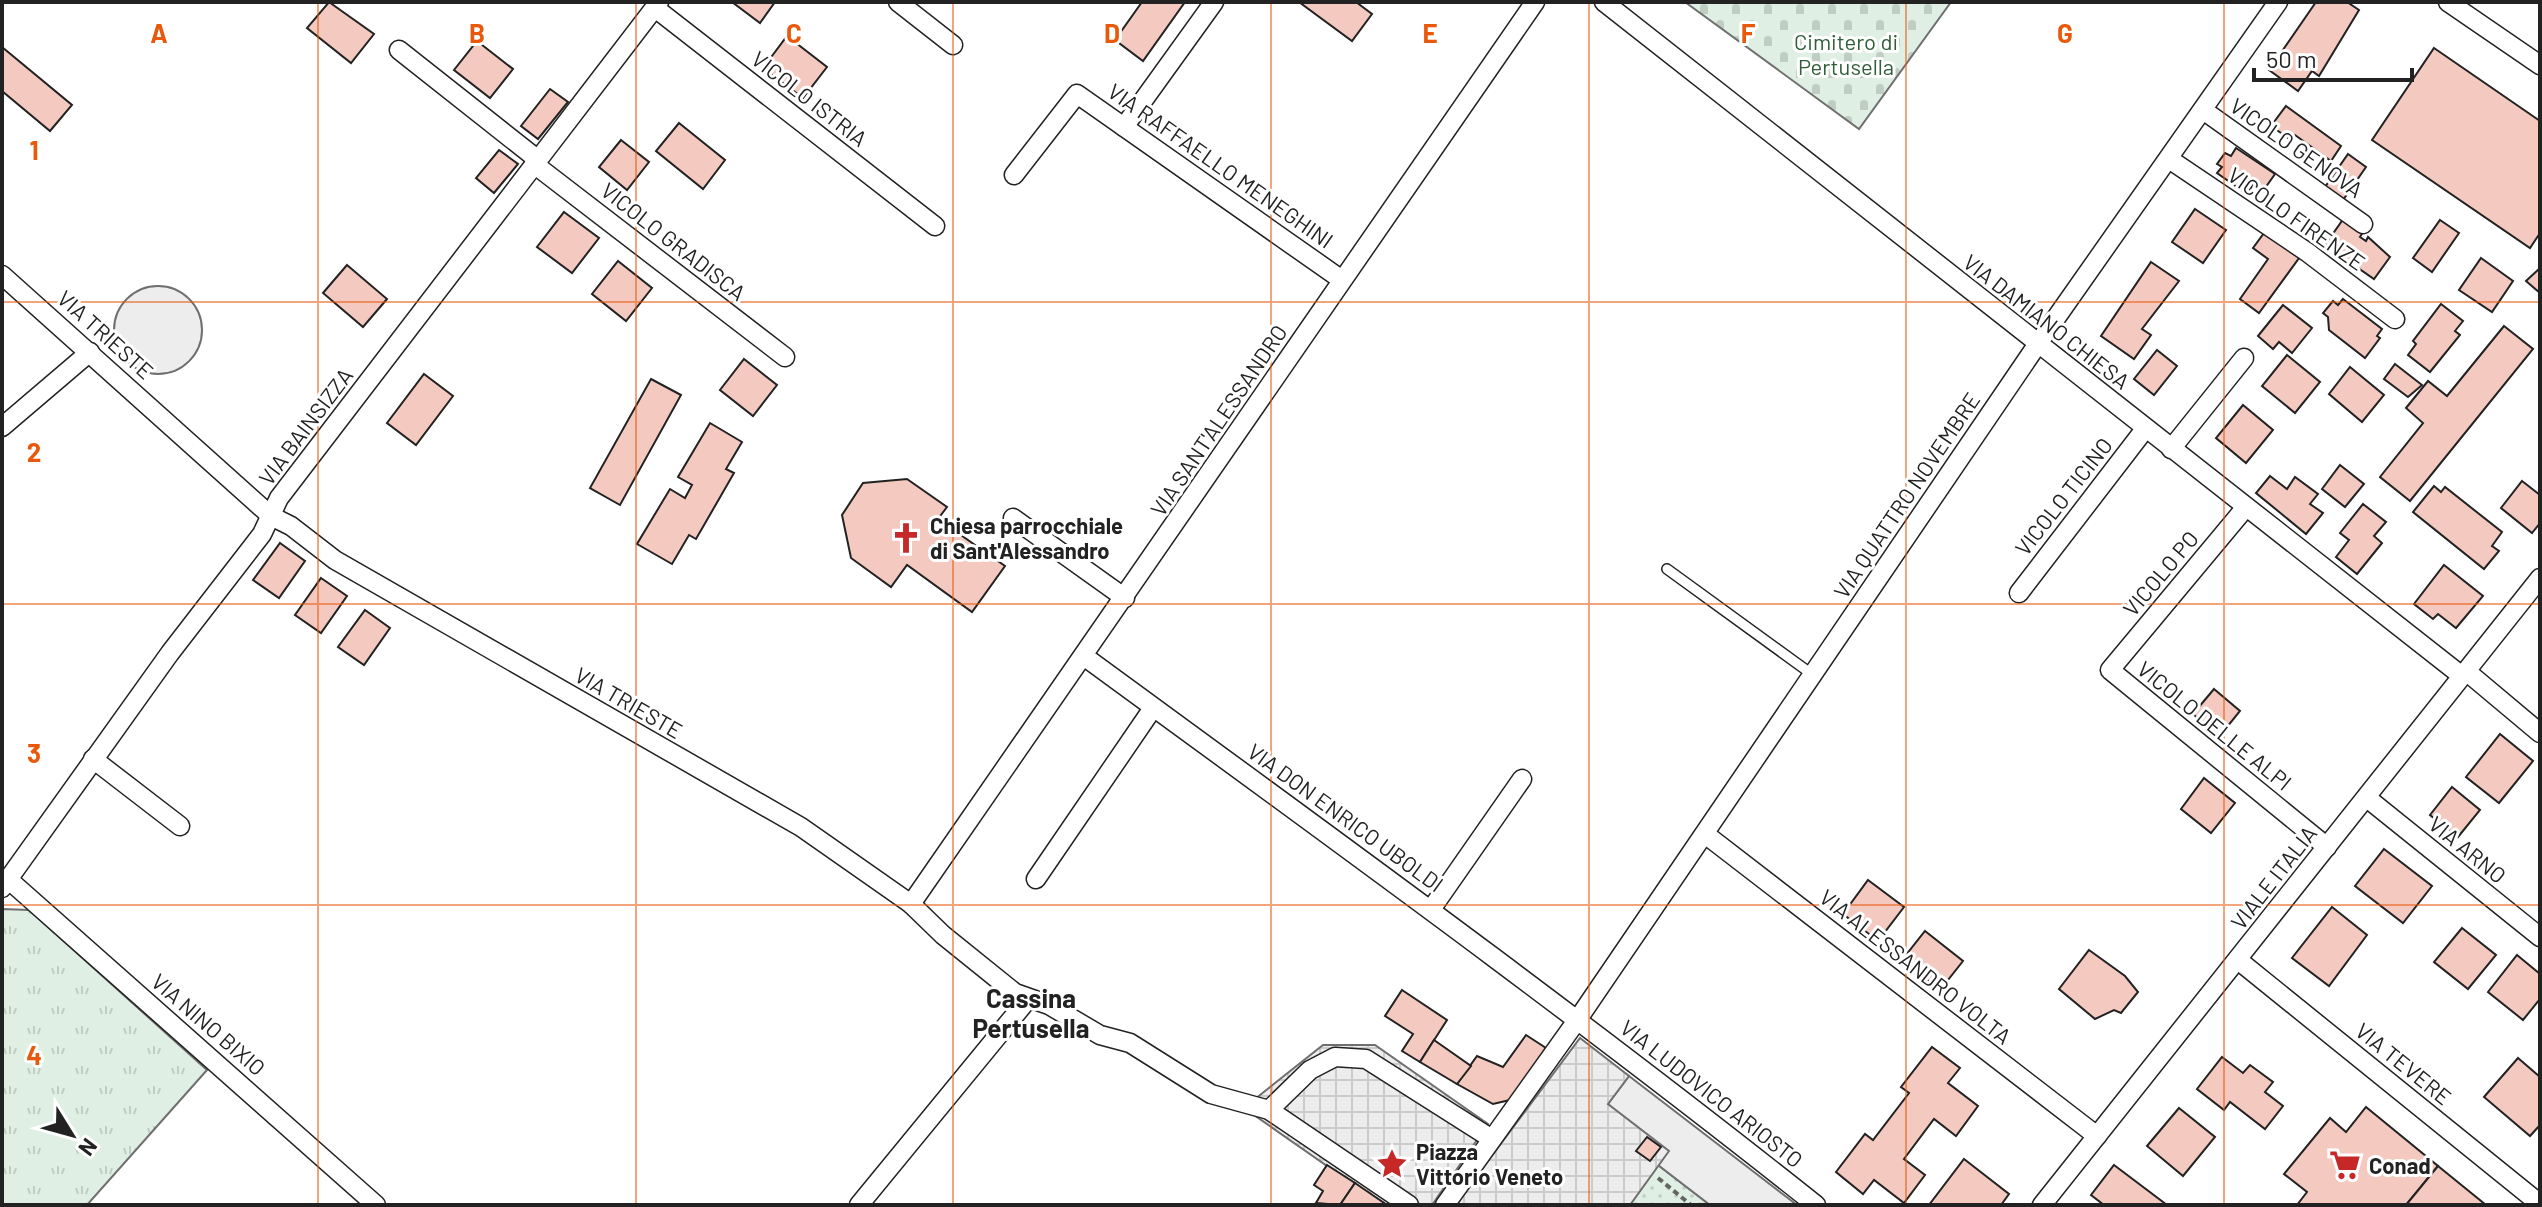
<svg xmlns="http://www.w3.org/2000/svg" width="2542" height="1207" font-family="Barlow,sans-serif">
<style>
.grass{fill:url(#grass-tufts);stroke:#6f6f6f;stroke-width:2}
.cemetery{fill:url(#cemetery-stones);stroke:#6f6f6f;stroke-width:2}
.park{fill:url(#park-dots);stroke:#6f6f6f;stroke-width:2}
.parking{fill:#ededed;stroke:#6f6f6f;stroke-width:2}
.plaza{fill:url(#plaza-grid);stroke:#6f6f6f;stroke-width:2}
.building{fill:#f3c9c0;stroke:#222;stroke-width:2}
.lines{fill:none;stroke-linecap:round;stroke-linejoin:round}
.lane-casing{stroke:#222;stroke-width:12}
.street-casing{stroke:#222;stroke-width:21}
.path{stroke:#646464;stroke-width:4;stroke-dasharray:6 4;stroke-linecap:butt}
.lane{stroke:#fff;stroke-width:9}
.street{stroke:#fff;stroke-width:18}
.grid{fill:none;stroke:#e8590c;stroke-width:2;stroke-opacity:0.55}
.labels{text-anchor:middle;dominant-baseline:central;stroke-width:6;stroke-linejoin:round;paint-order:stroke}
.park-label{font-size:22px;fill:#2f5e38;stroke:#fff}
.street-label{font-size:22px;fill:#222;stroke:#fff}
.poi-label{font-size:22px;font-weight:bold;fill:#222;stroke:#fff;text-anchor:start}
.quarter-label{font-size:26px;font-weight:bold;fill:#222;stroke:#fff}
.grid-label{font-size:26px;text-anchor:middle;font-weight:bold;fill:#e8590c;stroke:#fff;stroke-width:6;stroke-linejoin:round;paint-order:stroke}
</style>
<defs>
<pattern id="grass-tufts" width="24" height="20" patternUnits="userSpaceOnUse" patternTransform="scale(2)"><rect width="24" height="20" fill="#e0efe3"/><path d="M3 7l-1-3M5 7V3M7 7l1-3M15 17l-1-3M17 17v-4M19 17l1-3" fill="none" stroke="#c0cdc2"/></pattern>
<pattern id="cemetery-stones" width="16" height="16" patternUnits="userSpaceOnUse" patternTransform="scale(2)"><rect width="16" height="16" fill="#e0efe3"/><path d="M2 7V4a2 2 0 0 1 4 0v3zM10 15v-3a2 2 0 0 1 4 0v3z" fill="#c0cdc2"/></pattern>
<pattern id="park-dots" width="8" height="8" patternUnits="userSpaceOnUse" patternTransform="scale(2)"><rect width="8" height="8" fill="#e0efe3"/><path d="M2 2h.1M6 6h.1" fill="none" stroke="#c0cdc2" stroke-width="1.8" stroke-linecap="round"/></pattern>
<pattern id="plaza-grid" width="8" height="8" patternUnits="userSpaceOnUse" patternTransform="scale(2)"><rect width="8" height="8" fill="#ededed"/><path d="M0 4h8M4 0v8" fill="none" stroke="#cbcbcb"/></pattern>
</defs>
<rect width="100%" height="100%" fill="#fff"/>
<path class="grass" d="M2,909L29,910L207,1070L87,1205H2Z"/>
<path class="cemetery" d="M1685,2H1951L1859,129Z"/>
<path class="park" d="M1658,1165L1710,1205H1630Z"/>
<g class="parking">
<circle cx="158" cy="330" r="44"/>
<path d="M1629,1076L1797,1205H1710L1658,1165L1608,1104Z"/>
</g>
<g class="plaza">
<path d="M1580,1038L1629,1076L1608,1104L1669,1151L1630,1205H1455Z"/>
<path d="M1323,1045H1375L1488,1124L1432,1205H1383L1254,1115L1255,1099Z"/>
</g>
<g class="building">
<path d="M329,2L374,34L351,63L307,28Z"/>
<path d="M732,2H775L760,23Z"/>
<path d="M1142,2H1185L1143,61L1115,40Z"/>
<path d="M1299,2H1356L1372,14L1352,41Z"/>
<path d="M2316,2H2347L2359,10L2319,76L2312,71L2298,91L2269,70Z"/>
<path d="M787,36L827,67L803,98L763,68Z"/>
<path d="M477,41L513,69L490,98L454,70Z"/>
<path d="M2,47L72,105L50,131L2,91Z"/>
<path d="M2434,48L2540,121V233L2530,248L2372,140Z"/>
<path d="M550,89L568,102L538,139L521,126Z"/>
<path d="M2286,106L2341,146L2331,161L2295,135L2291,140L2271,126Z"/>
<path d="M679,123L725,160L703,189L656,151Z"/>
<path d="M621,140L649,162L627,190L599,167Z"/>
<path d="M2236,148L2275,174L2263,191L2253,185L2247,194L2217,173L2222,167L2217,164L2225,153L2231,156Z"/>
<path d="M499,150L518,164L494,193L476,178Z"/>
<path d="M2348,154L2366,167L2343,200L2325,187Z"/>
<path d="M2195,209L2226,230L2203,263L2172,242Z"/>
<path d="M564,212L599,238L572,273L537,247Z"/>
<path d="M2344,218L2363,232L2360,237L2366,241L2368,237L2390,257L2374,279L2325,245Z"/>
<path d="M2440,220L2459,233L2432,272L2413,258Z"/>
<path d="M2267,229L2302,254L2259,313L2240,299L2268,259L2253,248Z"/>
<path d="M2481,258L2513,281L2492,312L2459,290Z"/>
<path d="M618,261L652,288L626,321L592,294Z"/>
<path d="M2151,262L2179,281L2142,329L2151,335L2134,359L2101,336Z"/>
<path d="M347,265L387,299L363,327L323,293Z"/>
<path d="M2540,268V293L2526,281Z"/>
<path d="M2343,299L2382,329L2377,336L2380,338L2365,358L2329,330L2328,317L2323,313L2333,301L2338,305Z"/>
<path d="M2441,304L2463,321L2455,331L2460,335L2430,372L2408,355L2416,344L2413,341Z"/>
<path d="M2283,305L2312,328L2292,353L2279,342L2273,349L2258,336Z"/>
<path d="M2504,326L2533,349L2410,501L2380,477L2423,423L2406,408L2428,381L2447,396Z"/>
<path d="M2157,350L2177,366L2154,395L2134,379Z"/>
<path d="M2287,355L2320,382L2295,413L2262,386Z"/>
<path d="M744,359L777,385L753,416L720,390Z"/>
<path d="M2395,364L2422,385L2408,397L2384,379Z"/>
<path d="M2350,367L2384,395L2362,422L2329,394Z"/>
<path d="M424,374L453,396L416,445L387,423Z"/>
<path d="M651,379L681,395L620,505L590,488Z"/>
<path d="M2243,405L2273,430L2246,463L2216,438Z"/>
<path d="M710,423L742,442L726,469L734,473L696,539L689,535L672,564L637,544L670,489L685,498L692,485L678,477Z"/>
<path d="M2340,465L2364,484L2345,507L2322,489Z"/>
<path d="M2270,476L2287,489L2295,477L2318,494L2310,504L2323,513L2306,534L2256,493Z"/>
<path d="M907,479L947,507L938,519L1005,566L972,612L907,565L891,587L851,558L842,515L863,483Z"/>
<path d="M2522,481L2540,495V523L2532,533L2501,508Z"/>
<path d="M2434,486L2441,492L2445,487L2502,532L2492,546L2499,551L2484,569L2413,512Z"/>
<path d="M2363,504L2386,522L2374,536L2382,543L2357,574L2336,557L2349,540L2340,533Z"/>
<path d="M280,543L305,561L279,598L253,580Z"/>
<path d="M2444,565L2483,596L2456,628L2438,614L2433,619L2414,604Z"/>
<path d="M321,578L347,596L321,633L295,615Z"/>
<path d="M365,610L390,628L364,665L338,647Z"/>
<path d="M2214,689L2240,711L2219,737L2193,714Z"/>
<path d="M2500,734L2533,761L2499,803L2466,777Z"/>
<path d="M2204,778L2235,803L2211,833L2181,809Z"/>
<path d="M2452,787L2480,810L2458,837L2430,815Z"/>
<path d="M2384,849L2432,886L2403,923L2355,886Z"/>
<path d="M1868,880L1904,907L1878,941L1843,914Z"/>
<path d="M2332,907L2367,935L2329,986L2292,958Z"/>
<path d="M2462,928L2496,955L2468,989L2434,962Z"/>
<path d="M1925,931L1963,961L1940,990L1902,960Z"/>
<path d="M2089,950L2125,976L2138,992L2121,1013L2114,1010L2095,1019L2059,989Z"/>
<path d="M2517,955L2540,974V999L2523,1020L2488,992Z"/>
<path d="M1402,990L1447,1020L1420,1062L1402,1051L1413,1034L1385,1016Z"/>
<path d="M1526,1035L1546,1048L1514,1099L1493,1104L1457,1084L1477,1056L1503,1067Z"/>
<path d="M1434,1040L1471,1066L1457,1084L1420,1062Z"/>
<path d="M1932,1047L1960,1068L1948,1083L1978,1106L1956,1136L1934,1119L1904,1159L1925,1175L1904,1203L1874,1180L1863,1194L1836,1172L1865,1134L1873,1140L1909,1093L1901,1087Z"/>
<path d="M2222,1057L2243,1073L2250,1065L2273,1082L2265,1092L2283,1106L2265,1129L2230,1102L2224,1110L2197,1089Z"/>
<path d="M2518,1058L2540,1077V1125L2530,1136L2484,1097Z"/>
<path d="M2366,1107L2438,1166L2406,1205H2297L2307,1192L2284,1174L2330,1118L2346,1132Z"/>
<path d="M2179,1108L2215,1137L2183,1176L2147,1146Z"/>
<path d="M1647,1137L1661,1147L1650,1161L1636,1151Z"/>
<path d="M1964,1159L2009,1194L2001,1205H1929Z"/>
<path d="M1327,1165L1355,1183L1340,1205L1316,1203L1323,1191L1314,1185Z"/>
<path d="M2114,1165L2167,1205H2104L2091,1195Z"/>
<path d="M2438,1166L2486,1205H2406Z"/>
<path d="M1355,1183L1387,1205H1340Z"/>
</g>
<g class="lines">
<defs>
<path id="lane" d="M1667,569L1813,675"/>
<g id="street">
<path d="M898,2L953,45"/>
<path d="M1604,2L2462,676"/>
<path d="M2448,2L2540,65"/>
<path d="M655,8L935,226"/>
<path d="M399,50L537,159"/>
<path d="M2203,110L2363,224"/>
<path d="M1124,127L1214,2"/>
<path d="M2169,159L2307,252L2395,319"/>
<path d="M534,164L785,357"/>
<path d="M1014,175L1077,94L1342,280"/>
<path d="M2,275L271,516L291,526L335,560L801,827L911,904L943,935L1015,993L1049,1005L1100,1035L1130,1043L1211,1094L1269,1110L1409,1205"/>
<path d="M2,427L90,352"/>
<path d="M2171,449L2244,358"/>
<path d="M2246,507L2110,670L2327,847"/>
<path d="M1013,518L1125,598"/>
<path d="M2019,593L2145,429"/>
<path d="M1085,657C1331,837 1577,1015 1816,1205"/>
<path d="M2466,671L2540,733"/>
<path d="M93,759L180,826"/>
<path d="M2367,798L2540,937"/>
<path d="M1705,834L2097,1136"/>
<path d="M1036,879L1153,708"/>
<path d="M9,880L376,1205"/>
<path d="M2,888L170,653L262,534L279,498L659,2"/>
<path d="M911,904L1535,2"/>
<path d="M1432,908L1522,779"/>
<path d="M2238,960L2540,1204"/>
<path d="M1269,1110L1310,1070L1335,1057L1366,1059L1492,1139"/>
<path d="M859,1205L1028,999"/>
<path d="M1445,1205L1578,1019L2037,345L2278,2"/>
<path d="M2042,1205L2540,578"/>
</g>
</defs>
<use href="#lane" class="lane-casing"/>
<use href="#street" class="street-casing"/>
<path class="path" d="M1658,1178L1691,1205"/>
<use href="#lane" class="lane"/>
<use href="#street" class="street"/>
</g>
<path class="grid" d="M318,2V1205M636,2V1205M953,2V1205M1271,2V1205M1589,2V1205M1906,2V1205M2224,2V1205M2,302H2540M2,604H2540M2,905H2540"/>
<defs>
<symbol id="church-bare" viewBox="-9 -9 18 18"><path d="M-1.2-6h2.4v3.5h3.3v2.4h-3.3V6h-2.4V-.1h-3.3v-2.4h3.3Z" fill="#c62828" stroke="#fff" stroke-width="2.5" paint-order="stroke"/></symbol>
<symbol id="sight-bare" viewBox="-9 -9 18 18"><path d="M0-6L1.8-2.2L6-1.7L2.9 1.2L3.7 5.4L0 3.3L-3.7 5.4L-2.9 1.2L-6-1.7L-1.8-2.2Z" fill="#c62828" stroke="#fff" stroke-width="2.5" paint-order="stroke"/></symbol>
<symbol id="supermarket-bare" viewBox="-9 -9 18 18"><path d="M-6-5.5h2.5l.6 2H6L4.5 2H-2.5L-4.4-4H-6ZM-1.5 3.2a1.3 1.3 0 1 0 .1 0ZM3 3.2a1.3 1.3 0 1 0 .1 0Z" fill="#c62828" stroke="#fff" stroke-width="2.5" paint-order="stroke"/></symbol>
</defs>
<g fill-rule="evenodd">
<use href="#church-bare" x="884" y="516" width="44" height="44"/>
<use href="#sight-bare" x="1370" y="1142" width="44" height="44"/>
<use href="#supermarket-bare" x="2323" y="1143" width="44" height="44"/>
</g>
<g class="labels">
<g class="park-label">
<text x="1846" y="41">Cimitero di<tspan x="1846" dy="25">Pertusella</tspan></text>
</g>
<g class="street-label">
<text transform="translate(810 98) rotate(38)">VICOLO ISTRIA</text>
<text transform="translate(2297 147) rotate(35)">VICOLO GENOVA</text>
<text transform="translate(1221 165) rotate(35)">VIA RAFFAELLO MENEGHINI</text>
<text transform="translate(2297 218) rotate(35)">VICOLO FIRENZE</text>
<text transform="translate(674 241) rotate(38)">VICOLO GRADISCA</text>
<text transform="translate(2047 321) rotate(38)">VIA DAMIANO CHIESA</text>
<text transform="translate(106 334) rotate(42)">VIA TRIESTE</text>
<text transform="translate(1218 420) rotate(-56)">VIA SANT'ALESSANDRO</text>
<text transform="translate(305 426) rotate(-53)">VIA BAINSIZZA</text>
<text transform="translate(1906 495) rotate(-56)">VIA QUATTRO NOVEMBRE</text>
<text transform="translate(2063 496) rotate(-52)">VICOLO TICINO</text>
<text transform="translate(2160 573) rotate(-50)">VICOLO PO</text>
<text transform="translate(629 702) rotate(30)">VIA TRIESTE</text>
<text transform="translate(2215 725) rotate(39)">VICOLO DELLE ALPI</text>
<text transform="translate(1346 817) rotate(36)">VIA DON ENRICO UBOLDI</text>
<text transform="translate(2468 849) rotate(39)">VIA ARNO</text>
<text transform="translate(2273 877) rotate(-52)">VIALE ITALIA</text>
<text transform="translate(1916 966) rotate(38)">VIA ALESSANDRO VOLTA</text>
<text transform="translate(209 1024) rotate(41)">VIA NINO BIXIO</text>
<text transform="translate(2404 1063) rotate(39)">VIA TEVERE</text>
<text transform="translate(1712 1093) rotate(38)">VIA LUDOVICO ARIOSTO</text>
</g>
<g class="poi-label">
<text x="930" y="525">Chiesa parrocchiale<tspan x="930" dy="25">di Sant'Alessandro</tspan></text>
<text x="1416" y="1151">Piazza<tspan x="1416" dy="25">Vittorio Veneto</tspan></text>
<text x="2369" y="1165">Conad</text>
</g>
<g class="quarter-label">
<text x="1031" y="997">Cassina<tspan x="1031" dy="30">Pertusella</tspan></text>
</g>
</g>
<g class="grid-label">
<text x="159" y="43">A</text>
<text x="477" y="43">B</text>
<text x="794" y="43">C</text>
<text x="1112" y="43">D</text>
<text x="1430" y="43">E</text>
<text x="1748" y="43">F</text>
<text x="2065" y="43">G</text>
<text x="34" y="160">1</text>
<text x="34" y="462">2</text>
<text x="34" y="763">3</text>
<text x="34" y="1065">4</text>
</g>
<rect width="2542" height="1207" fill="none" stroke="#222222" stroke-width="8"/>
<g transform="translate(72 1135) rotate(127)" stroke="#ffffff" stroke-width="6" paint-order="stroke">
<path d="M0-6L14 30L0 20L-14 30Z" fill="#222222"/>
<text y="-12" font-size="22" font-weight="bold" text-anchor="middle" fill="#222222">N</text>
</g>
<path d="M2254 68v12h158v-12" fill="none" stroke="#222222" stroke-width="4"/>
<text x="2266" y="68" font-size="24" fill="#222222" stroke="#ffffff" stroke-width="6" paint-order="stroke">50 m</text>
</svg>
